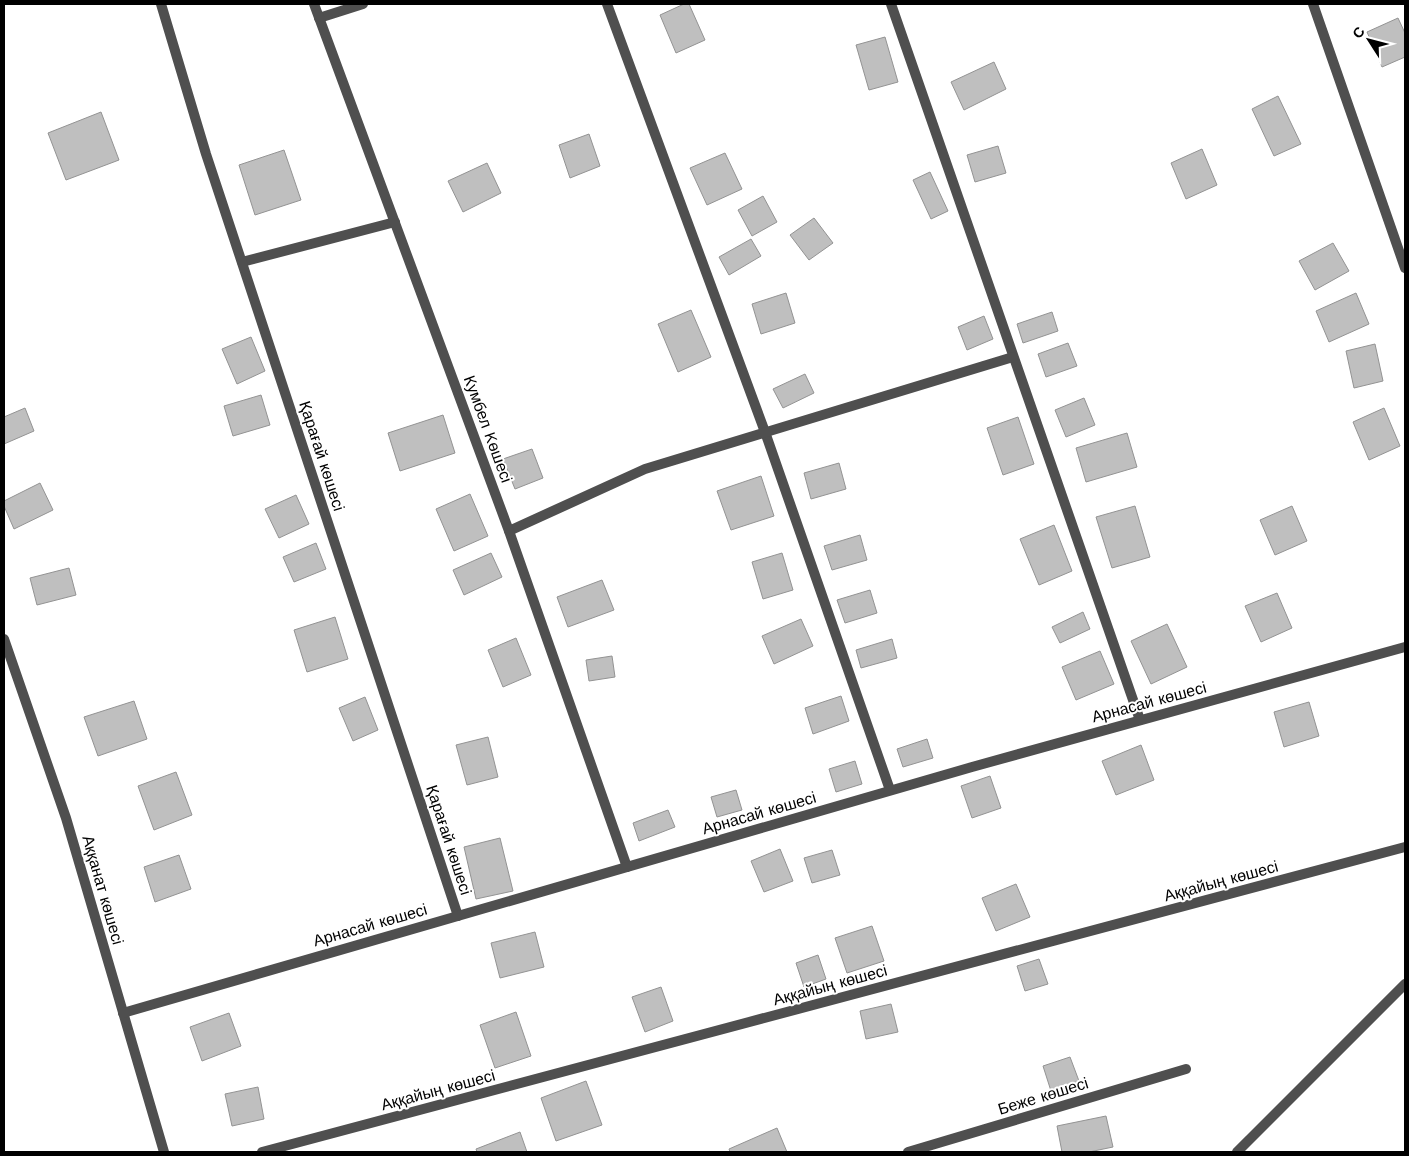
<svg xmlns="http://www.w3.org/2000/svg" width="1409" height="1156" font-family="'Work Sans',sans-serif">
<style>
.building{fill:#bfbfbf;stroke:#939393}
.lines{fill:none;stroke-linecap:round;stroke-linejoin:round}
.service{stroke:#4f4f4f;stroke-width:10}
.minor{stroke:#4f4f4f;stroke-width:10}
.tertiary{stroke:#4f4f4f;stroke-width:10}
.labels{text-anchor:middle;dominant-baseline:central;stroke-width:4;stroke-linejoin:round;paint-order:stroke}
.street-label{font-size:16px;fill:#000;stroke:#fff}
</style>
<rect width="100%" height="100%" fill="#fff"/>
<g class="building">
<path d="M684,4H689L705,40L676,53L660,15Z"/>
<path d="M1398,18L1405,33V57L1382,67L1367,32Z"/>
<path d="M885,37L898,82L869,90L856,45Z"/>
<path d="M994,62L1006,89L964,110L951,82Z"/>
<path d="M1278,96L1301,144L1274,156L1252,109Z"/>
<path d="M101,112L119,160L66,180L48,133Z"/>
<path d="M589,134L600,166L570,178L559,145Z"/>
<path d="M998,146L1006,173L975,182L967,155Z"/>
<path d="M1202,149L1217,185L1186,199L1171,163Z"/>
<path d="M284,150L301,200L255,215L239,165Z"/>
<path d="M725,153L742,189L707,205L690,168Z"/>
<path d="M487,163L501,193L463,212L448,181Z"/>
<path d="M930,172L948,211L931,219L913,180Z"/>
<path d="M763,196L777,222L752,236L738,210Z"/>
<path d="M814,218L833,243L809,260L790,235Z"/>
<path d="M751,239L761,256L729,275L719,257Z"/>
<path d="M1333,243L1349,271L1315,290L1299,261Z"/>
<path d="M786,293L795,323L761,334L752,304Z"/>
<path d="M1356,293L1369,324L1329,342L1316,311Z"/>
<path d="M691,310L711,357L678,372L658,324Z"/>
<path d="M1052,312L1058,331L1023,343L1017,324Z"/>
<path d="M984,316L993,339L967,350L958,327Z"/>
<path d="M251,337L265,371L237,384L222,349Z"/>
<path d="M1068,343L1077,366L1046,377L1038,354Z"/>
<path d="M1375,344L1383,381L1354,388L1346,351Z"/>
<path d="M805,374L814,393L783,408L773,389Z"/>
<path d="M261,395L270,425L233,436L224,406Z"/>
<path d="M1084,398L1095,425L1066,437L1055,410Z"/>
<path d="M25,408L34,431L4,444V417Z"/>
<path d="M1384,408L1400,446L1369,460L1353,422Z"/>
<path d="M443,415L455,453L400,471L388,433Z"/>
<path d="M1018,417L1034,464L1003,475L987,428Z"/>
<path d="M1127,433L1137,467L1086,482L1076,448Z"/>
<path d="M532,449L543,478L515,489L503,459Z"/>
<path d="M839,463L846,489L811,499L804,473Z"/>
<path d="M761,476L774,516L731,530L717,491Z"/>
<path d="M40,483L53,510L14,529L4,506V501Z"/>
<path d="M470,494L488,536L454,551L436,509Z"/>
<path d="M296,495L309,524L279,538L265,509Z"/>
<path d="M1135,506L1150,557L1112,568L1096,517Z"/>
<path d="M1292,506L1307,541L1275,555L1260,520Z"/>
<path d="M1054,525L1072,571L1039,585L1020,539Z"/>
<path d="M860,535L867,560L832,570L824,546Z"/>
<path d="M316,543L326,569L294,582L283,557Z"/>
<path d="M491,553L502,577L464,595L453,570Z"/>
<path d="M782,553L793,590L763,599L752,562Z"/>
<path d="M69,568L76,595L37,605L30,578Z"/>
<path d="M602,580L614,610L568,627L557,597Z"/>
<path d="M870,590L877,613L845,623L837,600Z"/>
<path d="M1277,593L1292,628L1261,642L1245,606Z"/>
<path d="M1083,612L1090,629L1060,643L1052,627Z"/>
<path d="M335,617L348,659L307,672L294,630Z"/>
<path d="M801,619L813,646L774,664L762,636Z"/>
<path d="M1167,624L1187,667L1151,684L1131,641Z"/>
<path d="M516,638L531,675L503,687L488,650Z"/>
<path d="M892,639L897,658L861,668L856,650Z"/>
<path d="M1100,651L1114,684L1076,700L1062,667Z"/>
<path d="M612,656L615,677L589,681L586,660Z"/>
<path d="M841,696L849,721L813,734L805,708Z"/>
<path d="M365,697L378,730L353,741L339,708Z"/>
<path d="M134,701L147,739L98,756L84,717Z"/>
<path d="M1309,702L1319,736L1284,747L1274,712Z"/>
<path d="M488,737L498,777L467,785L456,745Z"/>
<path d="M927,739L933,758L903,767L897,749Z"/>
<path d="M1141,745L1154,780L1116,795L1102,761Z"/>
<path d="M855,761L862,784L836,792L829,769Z"/>
<path d="M176,772L192,815L154,830L138,786Z"/>
<path d="M990,776L1001,808L972,818L961,786Z"/>
<path d="M736,790L742,810L717,817L711,797Z"/>
<path d="M668,810L675,827L639,841L633,823Z"/>
<path d="M500,838L513,891L476,899L464,847Z"/>
<path d="M780,849L793,881L764,892L751,861Z"/>
<path d="M832,850L840,875L812,883L804,858Z"/>
<path d="M179,855L191,889L155,902L144,867Z"/>
<path d="M1016,884L1030,917L996,931L982,898Z"/>
<path d="M872,926L884,961L847,973L835,938Z"/>
<path d="M535,932L544,967L500,978L491,943Z"/>
<path d="M818,955L826,979L804,987L796,963Z"/>
<path d="M1039,959L1048,984L1025,991L1017,966Z"/>
<path d="M661,987L673,1021L645,1032L632,997Z"/>
<path d="M891,1004L898,1032L866,1039L860,1011Z"/>
<path d="M516,1012L531,1056L495,1068L480,1025Z"/>
<path d="M229,1013L241,1046L202,1061L190,1027Z"/>
<path d="M1070,1057L1079,1081L1051,1091L1043,1066Z"/>
<path d="M586,1081L602,1125L556,1141L541,1098Z"/>
<path d="M258,1087L264,1119L232,1126L225,1094Z"/>
<path d="M1106,1116L1113,1147L1089,1152H1062L1057,1126Z"/>
<path d="M777,1128L787,1152H730L729,1149Z"/>
<path d="M520,1132L527,1152H477L476,1149Z"/>
</g>
<g class="lines">
<g class="service">
<path d="M607,4L765,432L890,790"/>
<path d="M891,4L1140,720"/>
<path d="M319,18L363,4"/>
<path d="M242,262L395,222"/>
<path d="M509,531L645,469L1013,357"/>
<path d="M4,639L66,818L164,1152"/>
<path d="M262,1152L1405,847"/>
<path d="M908,1152L1186,1069"/>
</g>
<g class="minor">
<path d="M161,4L206,154L458,916"/>
<path d="M314,4L509,531L627,867"/>
<path d="M123,1013L972,767L1405,647"/>
</g>
<g class="tertiary">
<path d="M1313,4L1405,268"/>
<path d="M1237,1152L1405,984"/>
</g>
</g>
<g class="labels">
<g class="street-label">
<text transform="translate(488 429) rotate(70)">Кумбел Kөшесі</text>
<text transform="translate(322 456) rotate(72)">Қарағай көшесі</text>
<text transform="translate(1149 702) rotate(-15)">Арнасай көшесі</text>
<text transform="translate(759 813) rotate(-16)">Арнасай көшесі</text>
<text transform="translate(449 840) rotate(72)">Қарағай көшесі</text>
<text transform="translate(1221 881) rotate(-15)">Аққайың көшесі</text>
<text transform="translate(103 890) rotate(74)">Аққанат көшесі</text>
<text transform="translate(370 925) rotate(-16)">Арнасай көшесі</text>
<text transform="translate(830 985) rotate(-15)">Аққайың көшесі</text>
<text transform="translate(438 1090) rotate(-15)">Аққайың көшесі</text>
<text transform="translate(1043 1096) rotate(-17)">Беже көшесі</text>
</g>
</g>
<rect width="1409" height="1156" fill="none" stroke="#000000" stroke-width="10"/>
<g transform="translate(1369 40) rotate(306)" stroke="#ffffff" stroke-width="4" paint-order="stroke">
<path d="M0-4L9 19L0 12L-9 19Z" fill="#000000"/>
<text y="-8" font-size="14" font-weight="bold" text-anchor="middle" fill="#000000">С</text>
</g>
</svg>
